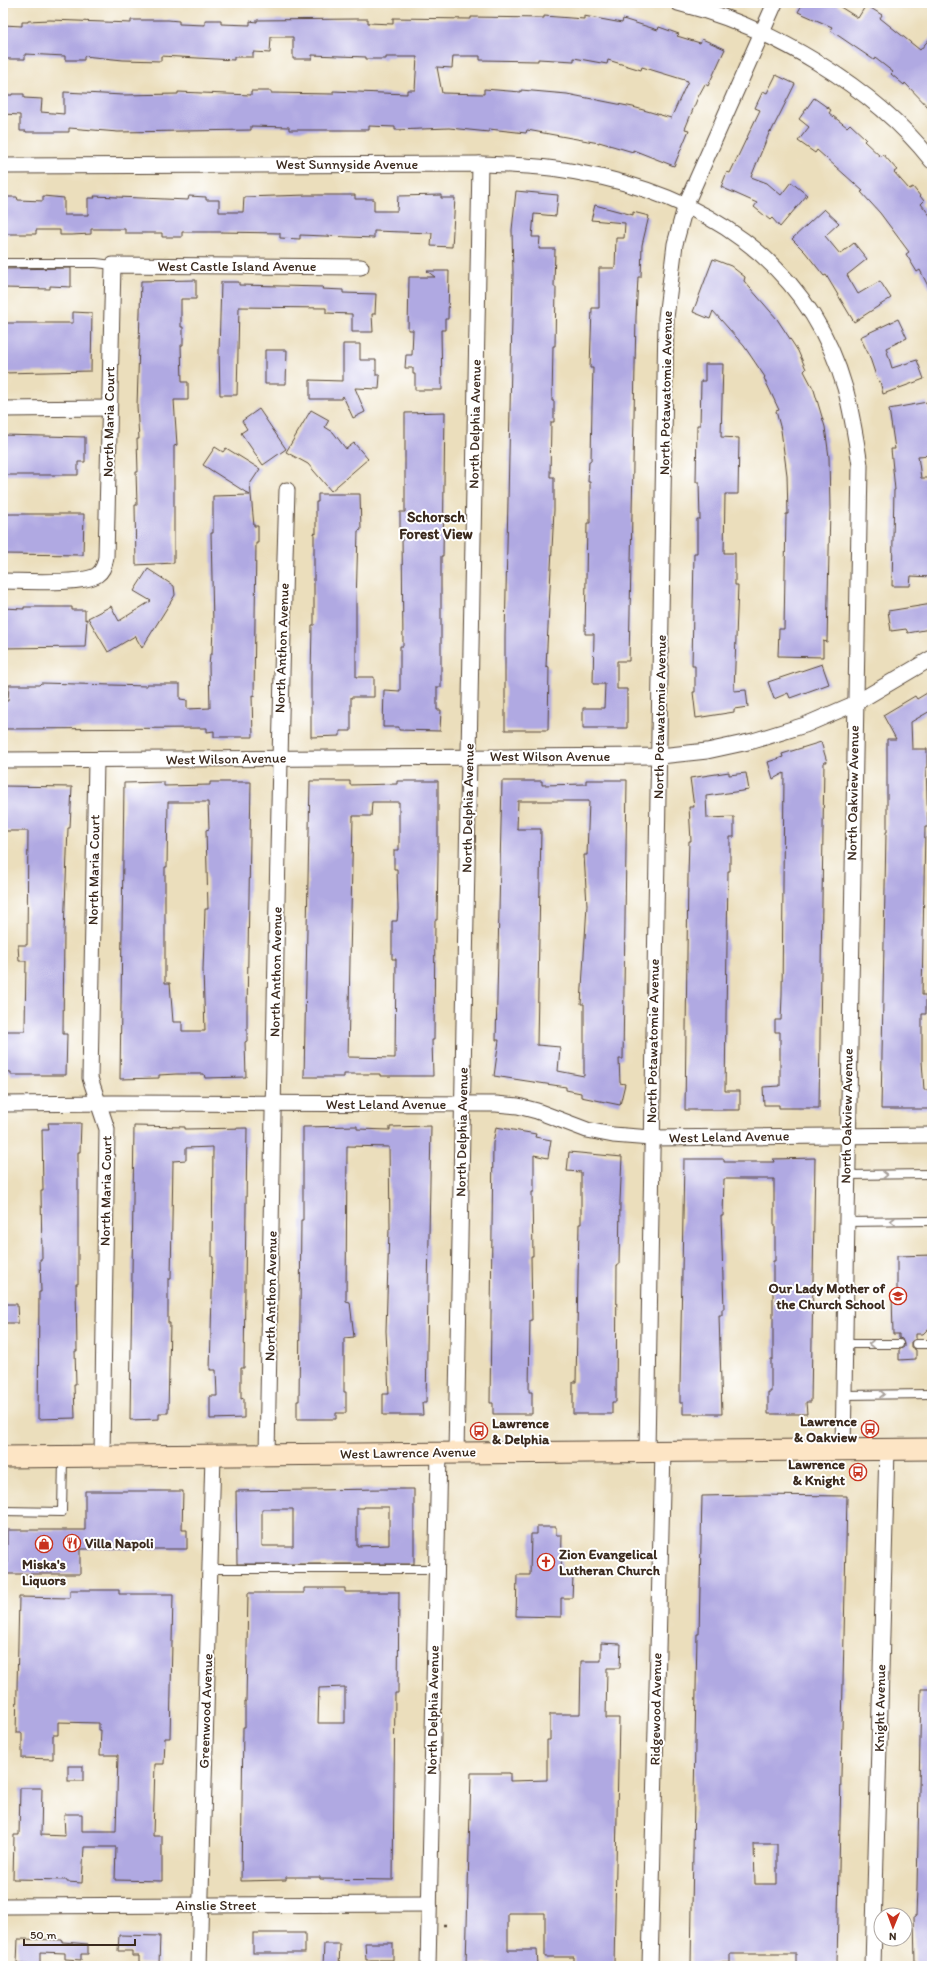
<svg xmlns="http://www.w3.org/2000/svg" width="935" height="1969" font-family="Itim,sans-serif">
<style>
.building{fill:#b0a9e2;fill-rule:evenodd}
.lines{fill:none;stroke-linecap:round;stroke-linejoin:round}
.service-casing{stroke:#554536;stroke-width:10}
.minor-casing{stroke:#554536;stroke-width:17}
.secondary-casing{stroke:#554536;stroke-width:23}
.path{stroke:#554536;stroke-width:2.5;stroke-dasharray:3 3;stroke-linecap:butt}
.service{stroke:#fff;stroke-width:8}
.minor{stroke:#fff;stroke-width:15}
.secondary{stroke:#fde5c5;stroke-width:21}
.oneway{stroke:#a79f9a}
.labels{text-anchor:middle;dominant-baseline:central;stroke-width:4;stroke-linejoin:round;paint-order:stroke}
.street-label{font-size:14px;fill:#3b2a1e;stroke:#fff}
.poi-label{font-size:14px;font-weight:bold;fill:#3b2a1e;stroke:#fff;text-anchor:end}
.neighbourhood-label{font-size:15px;font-weight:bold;fill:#3b2a1e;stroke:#fff}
</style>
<rect width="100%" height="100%" fill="#fff"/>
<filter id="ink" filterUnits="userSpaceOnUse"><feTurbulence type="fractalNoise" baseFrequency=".025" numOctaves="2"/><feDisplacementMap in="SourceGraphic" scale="8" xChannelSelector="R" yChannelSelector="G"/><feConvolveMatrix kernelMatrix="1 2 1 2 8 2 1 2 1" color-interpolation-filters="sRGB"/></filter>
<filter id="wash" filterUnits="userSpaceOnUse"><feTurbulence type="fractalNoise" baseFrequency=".012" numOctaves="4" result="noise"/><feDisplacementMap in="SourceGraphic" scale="16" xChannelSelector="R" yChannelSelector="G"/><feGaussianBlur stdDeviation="0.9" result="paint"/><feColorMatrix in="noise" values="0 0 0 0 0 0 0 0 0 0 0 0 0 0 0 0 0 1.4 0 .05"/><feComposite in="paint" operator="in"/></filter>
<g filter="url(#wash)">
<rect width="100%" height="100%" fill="#ebdebc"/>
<g id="blocks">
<g class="building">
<path d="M803,3H834L858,18L866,5L882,15L880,18L920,50L932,36V111L905,83L904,85L891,74L893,72L875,58L874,60L830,30L832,27L798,12Z"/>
<path d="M544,16L584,19V16L622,23L623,19L658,30L659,27L679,34L677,36L700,43L702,39L725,49L708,86L705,84L698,97L685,129L689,130L674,166L633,150V152L599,142V143L527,130L526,133L489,129V132L449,128L395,130V127L369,126V130H289V127L251,126V130L118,132L69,128V132H26V131H20V115L3,114V95H12V94H24V98L42,99L41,112L64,114V92L123,95L178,94V92L251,95V91H271V93L333,94V91L407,94V90H415L417,57H386V59H366V57L312,55V59H293V37H271L270,53L253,52V57H234V60L161,56V61L123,60L84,56V60H65V56L25,54V59H3V25L22,26V22H28V21L50,20L131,23V20H168L179,21V24L205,25V20H221V24L250,25V21L257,22V20L356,19H368V23L393,24V18L471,19V17L544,18ZM453,56H480V60L538,61V59L574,61V58L607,64L608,60L641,70L642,67L688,81L671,118L633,107L567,94L521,90V92L484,89V94L442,93L437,67L452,68Z"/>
<path d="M776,75L795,84L771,132L770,131L751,177L767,183L781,195L791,182L807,195L780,227L772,218L770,220L754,207L757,203L721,187L727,172L730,173L760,110L755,108L763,91L767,93Z"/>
<path d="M814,98L831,110L829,113L847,127L850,124L866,139L864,141L881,157L883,154L897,170L894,172L909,189L913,187L924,201L921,204L932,218V294L920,270L917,272L906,254L909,252L880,213L861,192L863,191L817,150L815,153L798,141L809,127L799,119Z"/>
<path d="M516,191L558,195L556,216L534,214L532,237H540L539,249H555L554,287H556L555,346H553L552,401H554V422H551L550,477H554V510L546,666L549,667L548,730H505V636L513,274L512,230Z"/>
<path d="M307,195H355V199H374V211H397L398,196L441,195V198H455L452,247L431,246L432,233L374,231V238L300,235V239L280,238V233L219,232H182V237H162V233H125V229H91V234L72,235H60V230H36V234H5V197H17L18,200L43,201V196L64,198V215H88V198H95L94,196L188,200L189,196L206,197V200H219V212H243L244,197Z"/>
<path d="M595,205L633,215V212L649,216L642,245L641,277H638L636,317L629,661H617V689H627V728H583V708H604L605,684H593L594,634H585L587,523H590V482H588L589,461H591L592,406L593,368H590L592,308H599V268H615L616,238H624L625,223L591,220Z"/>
<path d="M824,209L839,223L825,236L840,254L854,243L867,259L847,275L858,294L880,281L891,298L854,322L826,275L824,276L805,252L792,239Z"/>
<path d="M713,259L731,266L745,277L744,281L777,319L798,351L806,369L804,371L814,390L825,427L829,457L830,508L827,642L823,641V657L778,656L779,629H784L786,514H788L787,475L781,430L776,411L779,410L764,378L765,377L744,346L713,311L710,319L693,312Z"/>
<path d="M71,268V287L50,286V289L3,288V269Z"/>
<path d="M427,271H449L448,319H445V330H441L442,390H415V374H413V368H405L406,355H412L413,330H408L409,277H435Z"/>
<path d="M196,280V299H181V327H183V345H181L182,382H188V400H174L177,445L174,446V563L136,565L135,505H137L136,472H138L137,439H139L137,406L141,281Z"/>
<path d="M221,282H239V285L323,287L322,289L343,290V293L376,294L375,314H372L373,332H352V314L326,313V308L239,307L237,395H220L219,352Z"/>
<path d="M73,312L92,313L91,371L3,373V323H73Z"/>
<path d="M898,319L907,338L886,348L892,368L917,360L924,379L883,394L880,381L878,382L869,355L860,337Z"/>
<path d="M343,344H360V360H376V375H380L379,389L355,388L365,412L353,418L343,396L341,399H310V380L343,381Z"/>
<path d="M265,350H287L286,384H265Z"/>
<path d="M705,364H723L721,437L739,438L738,494H725L724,553H735V585H738L734,691L746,690L748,707L734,709V712L696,718L693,692H695V666H692L694,553H697V519H700L699,482H696L697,425H700L701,381H705Z"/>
<path d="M927,402L932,429V455L918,456L921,478H932V577L911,576L910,586H892L894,490H895L891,449H895L889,409Z"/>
<path d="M259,409L286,449L263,465L241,433L247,429L242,421Z"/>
<path d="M311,410L329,420L325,427L333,432L346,449L354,443L368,459L331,491L308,464L286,452Z"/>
<path d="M445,412L443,556H441V687H437V710H441L440,731L399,730V727H383L384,690L400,691V646H403L402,533H400V512H405V413Z"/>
<path d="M3,435L85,437V462H78V475H3Z"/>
<path d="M215,447L223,452L226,448L260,469L250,484L254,526H258V543H256L254,696L252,695L253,737H214V731L207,732V728L3,729V701H8L9,685H39L41,683L147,686V684H180V699L187,700V709L210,708L209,666L210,654H212L213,624L211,533H213V496L250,495L203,465Z"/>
<path d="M318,494H360L361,530L358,531L356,605V677H374V697H351V731H340V736L311,737V677L312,625H314V533L316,534V502H318Z"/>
<path d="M3,514H84L83,555L3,554Z"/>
<path d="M148,569L174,586L175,595L142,648L135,636L108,652L88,618L111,606L119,621L151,601L134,591Z"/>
<path d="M932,604V624L930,625V629L908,633L906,629L891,631L888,611Z"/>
<path d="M24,607H72V610H85V620L87,619L85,647L3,648V608L24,609Z"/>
<path d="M822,664L829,684L790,698L788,693L774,699L768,682Z"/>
<path d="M932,690V710L911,722L912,749H927V767H926L928,827H925L922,995H926V1014H922V1061L924,1090H932V1109H881L886,832H887V739H896L883,715L915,696L917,699Z"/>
<path d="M821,742L827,762H824L819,1108H779V1105H764L763,1087L780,1086V1032H775V1020H781L782,996L784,773L773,779L768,762L783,757L782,754Z"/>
<path d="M729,772V775L746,773L749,790L706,796L707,818L734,817V837H730V871H728L725,1091H740V1110H685L688,875L689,841H691L689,807H694L690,778Z"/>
<path d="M586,780H627L623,1059H619L620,1083L625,1084L620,1105L581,1097V1093L566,1090V1087L494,1076L499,1040H496L502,781H542V785L586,784ZM518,801H589L587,855H584L587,905L581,1004H584V1076L558,1071L560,1047L537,1045L541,829H517Z"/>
<path d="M310,781H350V785L397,784V781H438V860L437,920H435L434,1040H432L433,1076H380V1074H344V1077H304ZM372,802H399V850H394V869H397L398,909L397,921H392V959H396L395,1058L348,1057L353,816H371Z"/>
<path d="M164,782V786L210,785V782H251L247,1011V1041L245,1042L246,1077L205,1078L204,1074H176L159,1075V1078L120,1079L124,783ZM168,802H208L209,829L206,830L208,909H205L203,970L205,1031H182V1022H173L170,983H165V867H167Z"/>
<path d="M3,786L72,787L70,828H68L64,932L63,1034H67L66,1075H11V1072L3,1071V1031H25L26,961H19L18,945H27L28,831H3Z"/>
<path d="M48,1123H81L80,1152H78V1284H76L77,1351H75L76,1384H74L75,1418L38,1419L39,1292H41L40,1259H42L41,1191H43L42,1129H49Z"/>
<path d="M134,1126L185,1127V1129L247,1128L244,1368H241V1399L244,1398V1418L210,1419V1396H217L216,1370H210L213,1257H212L213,1147L186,1148V1160L173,1161L171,1279H168V1323H170L168,1413H159V1419L130,1420Z"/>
<path d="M357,1126V1129L390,1130V1127L431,1126L426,1403H422L423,1415H383V1394H389L386,1331L389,1229H390L389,1147L347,1146L346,1301L350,1302L354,1337L344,1338V1392H346V1413H336V1419H297V1401H299L301,1220H303V1127Z"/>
<path d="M496,1127L536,1134L535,1137L551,1140L548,1158L534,1155V1192H532L533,1256H531L532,1320H530L529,1392H532V1414H493V1403H490L493,1143Z"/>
<path d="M569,1152L622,1157L620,1201L619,1265H617L616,1402H612V1414H573V1382H576L579,1224H581V1172L567,1171Z"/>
<path d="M815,1158L811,1402H806L807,1414H768V1392H771V1359H773V1261H775V1225H774V1179H724L723,1216H721L724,1309H722V1315H719L722,1414H683V1403H680V1384L684,1159H724V1162H774L773,1159Z"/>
<path d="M932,1255V1325L923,1334H916V1339L911,1342V1347L916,1350V1359L899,1360V1350L904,1347V1344L902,1339L899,1338V1334H893L892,1294H897V1256Z"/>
<path d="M3,1304H17L18,1323H3Z"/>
<path d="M383,1489H414V1564H237L236,1491ZM364,1507H389V1545L357,1546V1508H364ZM262,1509H293V1546H262Z"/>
<path d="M85,1491H183L182,1530H187V1549H80V1574H7V1530H85Z"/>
<path d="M752,1495L847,1496L837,1963L796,1964V1954H730V1963H691L697,1634H699L702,1496ZM754,1844H777V1884H755Z"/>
<path d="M537,1527H556V1535H562L561,1577H573L572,1598H561V1617L516,1616L517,1575H530L531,1534H537Z"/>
<path d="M304,1588H345V1592H399L398,1693H395L393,1880L320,1879V1877H286V1880L241,1881L243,1727H245V1701H246L248,1593H304ZM345,1687V1723H318L319,1688Z"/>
<path d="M70,1590H119V1594H173L170,1738H165L164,1764H155L153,1836H162V1881L115,1880L116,1847H84L82,1883L67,1882V1880L13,1879L14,1835H19L20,1788H42L41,1835L65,1836L64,1814H82V1831H116L118,1755H100L101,1730H99V1723L58,1722V1735H53V1759L22,1758V1733H16L19,1597L70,1598Z"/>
<path d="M601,1643L621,1644L620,1668H607L606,1718H619L614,1964H574V1957H545V1913H508V1950H537L538,1966H518V1964H466L471,1773H510V1781L547,1780V1740H550V1714H580L581,1661H601Z"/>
<path d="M921,1689H932V1963H915L914,1916H916L917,1888Z"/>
<rect x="68" y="1766" width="15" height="15"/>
<rect x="253" y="1933" width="52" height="20"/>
<path d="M119,1935L160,1936L159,1964L139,1963V1956H132V1951H118Z"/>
<path d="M18,1939L62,1940V1942L88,1944V1954H81V1960L65,1959V1953L40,1952V1964L17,1963Z"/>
<path d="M365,1943H393V1960H366Z"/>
<path d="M324,1944H340L339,1966H323Z"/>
</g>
</g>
</g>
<g filter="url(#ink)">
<use href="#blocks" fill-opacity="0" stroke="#554536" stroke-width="1"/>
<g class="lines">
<defs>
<g id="service">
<path d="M3,263H96L113,265"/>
<path d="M846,1175L932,1174"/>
<path d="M845,1222L932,1221"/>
<path d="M843,1344H899"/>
<path d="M916,1344H932"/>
<path d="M843,1395L932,1394"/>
<path d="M3,1511L62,1512L63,1458"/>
<path d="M210,1569H437"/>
</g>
<g id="minor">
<path d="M678,3C770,26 873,86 932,161"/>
<path d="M3,166L480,164C512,165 544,166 576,172C701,194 808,260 845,388C852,413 856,439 860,465L843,1450"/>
<path d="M3,409L109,408"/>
<path d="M3,581C23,581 82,585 97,575C103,571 105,564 106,557L113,265L361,267"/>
<path d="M3,760L660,756L707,751L753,741L805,725L854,704L932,658"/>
<path d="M96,760L90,1078L107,1129L102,1456"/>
<path d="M3,1104L113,1103L496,1104L518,1106L537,1111L587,1130L613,1135L651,1138L932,1135"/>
<path d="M647,1451L666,318L675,244L686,204L775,3"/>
<path d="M456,1453L480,164"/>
<path d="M267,1455C273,1133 277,812 287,490"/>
<path d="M3,1906L429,1904"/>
<path d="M199,1966L213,1455"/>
<path d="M428,1966L439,1453"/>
<path d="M650,1966L663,1451"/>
<path d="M873,1966L887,1449"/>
</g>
<path id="secondary" d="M3,1457L932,1449"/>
</defs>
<use href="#service" class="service-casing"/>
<use href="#minor" class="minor-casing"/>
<use href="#secondary" class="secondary-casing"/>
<path class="path" d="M443,1925H449"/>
<use href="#service" class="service"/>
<use href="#minor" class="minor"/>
<use href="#secondary" class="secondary"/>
</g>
<defs><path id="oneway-chevron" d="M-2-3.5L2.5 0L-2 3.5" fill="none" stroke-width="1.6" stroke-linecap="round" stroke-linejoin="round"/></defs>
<g class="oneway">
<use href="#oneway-chevron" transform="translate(885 1175)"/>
<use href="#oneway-chevron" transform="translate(893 1221) rotate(180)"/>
<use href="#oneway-chevron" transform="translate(871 1344) rotate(180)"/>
<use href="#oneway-chevron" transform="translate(882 1394)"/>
</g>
</g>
<defs>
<symbol id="school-ring" viewBox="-11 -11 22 22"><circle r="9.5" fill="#fff" stroke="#c8321e" stroke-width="1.5"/><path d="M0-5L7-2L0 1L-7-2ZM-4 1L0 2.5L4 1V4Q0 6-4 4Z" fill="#c8321e"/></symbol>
<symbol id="bus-ring" viewBox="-11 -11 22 22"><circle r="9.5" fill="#fff" stroke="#c8321e" stroke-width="1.5"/><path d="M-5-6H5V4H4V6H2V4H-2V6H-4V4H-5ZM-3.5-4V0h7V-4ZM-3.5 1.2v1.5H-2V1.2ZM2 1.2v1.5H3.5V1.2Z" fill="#c8321e"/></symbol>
<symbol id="restaurant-ring" viewBox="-11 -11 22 22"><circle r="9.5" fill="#fff" stroke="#c8321e" stroke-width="1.5"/><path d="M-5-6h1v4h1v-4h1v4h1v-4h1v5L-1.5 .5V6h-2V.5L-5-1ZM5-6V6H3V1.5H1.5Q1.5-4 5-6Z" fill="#c8321e"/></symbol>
<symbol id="shop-ring" viewBox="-11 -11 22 22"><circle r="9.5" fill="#fff" stroke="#c8321e" stroke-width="1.5"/><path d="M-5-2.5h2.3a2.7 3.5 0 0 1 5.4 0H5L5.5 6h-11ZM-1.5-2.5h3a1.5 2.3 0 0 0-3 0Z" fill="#c8321e"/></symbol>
<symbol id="church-ring" viewBox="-11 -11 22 22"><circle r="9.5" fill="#fff" stroke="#c8321e" stroke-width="1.5"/><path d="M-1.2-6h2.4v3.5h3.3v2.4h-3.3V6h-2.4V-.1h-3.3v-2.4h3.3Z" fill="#c8321e"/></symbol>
</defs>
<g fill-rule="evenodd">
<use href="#school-ring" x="888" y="1286" width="20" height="20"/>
<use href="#bus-ring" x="860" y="1419" width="20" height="20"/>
<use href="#bus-ring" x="469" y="1421" width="20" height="20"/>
<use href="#bus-ring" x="848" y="1462" width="20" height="20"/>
<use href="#restaurant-ring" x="62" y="1533" width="20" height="20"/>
<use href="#shop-ring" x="34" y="1534" width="20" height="20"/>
<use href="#church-ring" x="536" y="1552" width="20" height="20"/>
</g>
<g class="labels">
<g class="street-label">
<text x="347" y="164">West Sunnyside Avenue</text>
<text x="237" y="266">West Castle Island Avenue</text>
<text transform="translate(666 393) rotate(-89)">North Potawatomie Avenue</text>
<text transform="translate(109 422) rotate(-89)">North Maria Court</text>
<text transform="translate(475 424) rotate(-89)">North Delphia Avenue</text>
<text transform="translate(282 648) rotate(-88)">North Anthon Avenue</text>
<text transform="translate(660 717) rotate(-89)">North Potawatomie Avenue</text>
<text x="550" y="756">West Wilson Avenue</text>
<text transform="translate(226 759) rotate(-1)">West Wilson Avenue</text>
<text transform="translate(853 793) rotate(-89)">North Oakview Avenue</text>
<text transform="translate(468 808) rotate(-89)">North Delphia Avenue</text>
<text transform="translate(94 870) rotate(-89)">North Maria Court</text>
<text transform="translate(276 972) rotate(-89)">North Anthon Avenue</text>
<text transform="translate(653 1041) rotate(-89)">North Potawatomie Avenue</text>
<text x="386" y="1104">West Leland Avenue</text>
<text transform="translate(847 1116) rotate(-89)">North Oakview Avenue</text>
<text transform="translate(462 1132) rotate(-89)">North Delphia Avenue</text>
<text transform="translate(729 1137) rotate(-1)">West Leland Avenue</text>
<text transform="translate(106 1191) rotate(-89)">North Maria Court</text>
<text transform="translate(271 1296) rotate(-89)">North Anthon Avenue</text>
<text transform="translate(408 1453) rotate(-1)">West Lawrence Avenue</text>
<text transform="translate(880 1708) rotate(-89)">Knight Avenue</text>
<text transform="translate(656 1709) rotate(-89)">Ridgewood Avenue</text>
<text transform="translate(433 1710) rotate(-89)">North Delphia Avenue</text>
<text transform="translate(206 1711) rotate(-88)">Greenwood Avenue</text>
<text x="216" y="1905">Ainslie Street</text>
</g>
<g class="poi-label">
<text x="885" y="1288">Our Lady Mother of<tspan x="885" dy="16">the Church School</tspan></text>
<text x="857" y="1421">Lawrence<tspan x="857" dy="16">&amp; Oakview</tspan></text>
<text x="492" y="1423" text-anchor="start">Lawrence<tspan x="492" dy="16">&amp; Delphia</tspan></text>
<text x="845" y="1464">Lawrence<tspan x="845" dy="16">&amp; Knight</tspan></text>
<text x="85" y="1543" text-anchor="start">Villa Napoli</text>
<text x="559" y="1554" text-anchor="start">Zion Evangelical<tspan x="559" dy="16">Lutheran Church</tspan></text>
<text x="44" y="1564" text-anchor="middle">Miska's<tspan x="44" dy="16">Liquors</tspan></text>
</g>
<g class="neighbourhood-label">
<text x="436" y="517">Schorsch<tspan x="436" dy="17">Forest View</tspan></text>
</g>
</g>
<rect width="935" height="1969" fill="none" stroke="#fff" stroke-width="16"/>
<g transform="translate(893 1927) rotate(181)"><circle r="19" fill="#ffffff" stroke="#b1aaa5"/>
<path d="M0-3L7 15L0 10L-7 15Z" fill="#c8321e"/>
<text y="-6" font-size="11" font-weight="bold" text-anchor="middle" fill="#3b2a1e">N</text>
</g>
<path d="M24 1939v6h111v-6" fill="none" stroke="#3b2a1e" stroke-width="2"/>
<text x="30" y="1939" font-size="12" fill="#3b2a1e" stroke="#ffffff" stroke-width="3" paint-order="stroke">50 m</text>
</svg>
